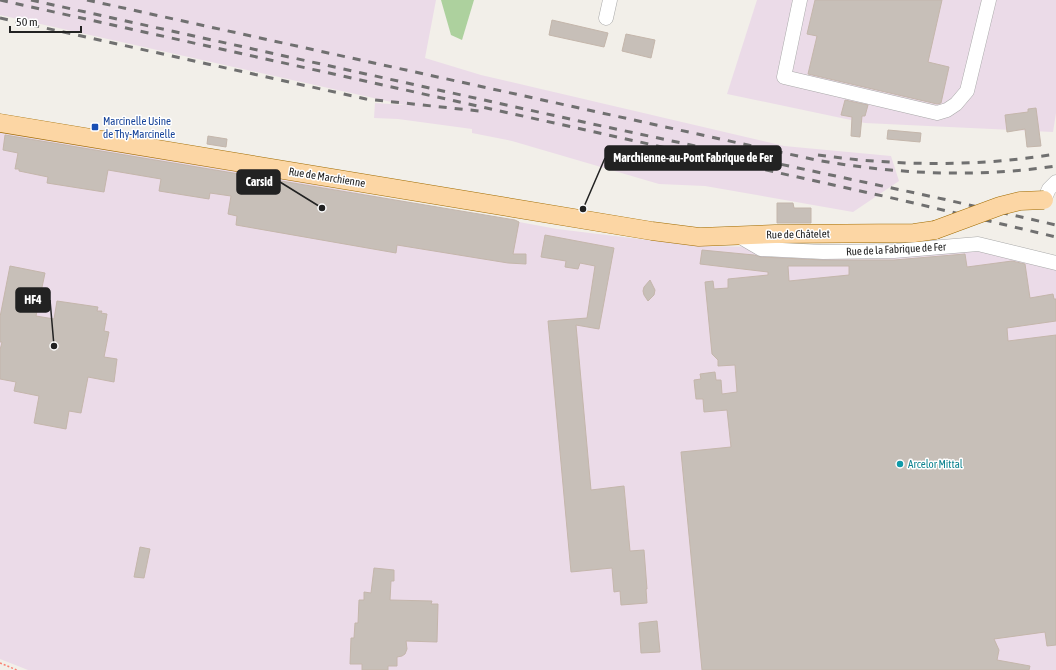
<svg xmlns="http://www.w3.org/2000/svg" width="1056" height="670" font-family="'Asap Condensed',sans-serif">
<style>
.industrial{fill:#ebdbe8}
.forest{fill:#add19e}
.building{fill:#c7bfb8;stroke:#c4b6ab;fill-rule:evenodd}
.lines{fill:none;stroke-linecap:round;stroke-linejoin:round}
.minor-casing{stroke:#a9a9a9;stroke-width:15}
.major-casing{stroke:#a06b00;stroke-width:19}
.path{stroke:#fa8072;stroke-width:1.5;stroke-dasharray:2 2;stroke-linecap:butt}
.minor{stroke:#fff;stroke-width:14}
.major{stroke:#fcd6a4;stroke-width:18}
.rail{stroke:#707070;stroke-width:3;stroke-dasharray:8 8;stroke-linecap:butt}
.major-bridge-casing{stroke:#a06b00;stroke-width:19;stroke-linecap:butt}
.major-bridge{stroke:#fcd6a4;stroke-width:18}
.transit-dot{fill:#1a4fb4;stroke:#fff;stroke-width:1.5}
.culture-dot{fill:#0f9aa8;stroke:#fff;stroke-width:1.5}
.labels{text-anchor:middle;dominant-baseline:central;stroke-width:3;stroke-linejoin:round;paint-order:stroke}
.transit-label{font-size:11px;fill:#164399;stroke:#fff;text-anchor:start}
.street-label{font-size:11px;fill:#222;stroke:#fff}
.culture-label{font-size:11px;fill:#0d838f;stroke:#fff;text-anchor:start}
.leader{fill:none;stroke:#222;stroke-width:1.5}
.callout-dot{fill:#222;stroke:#fff;stroke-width:1.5}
.callout{fill:#222;stroke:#222;stroke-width:1.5}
.callout-label{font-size:12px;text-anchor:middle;font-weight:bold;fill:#fff}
</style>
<rect width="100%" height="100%" fill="#f2efe9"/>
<g class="industrial">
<path d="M0,0H436L425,58L481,75L784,146L891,156L899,181L853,212L705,186L659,184L512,141L472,133V129L398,119L374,118L375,103L405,105L0,15Z"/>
<path d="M757,0H1056V113L1053,132L865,123L727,94Z"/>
<path d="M0,131L125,150L557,229L697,246L834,248L959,244L1056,266V670H28L0,659Z"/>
</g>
<path class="forest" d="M441,0H474L462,40L451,35Z"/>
<g class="building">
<path d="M815,0H942L928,62L949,67L941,103L937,104L808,74L817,36L807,34Z"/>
<path d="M552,20L608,33L604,47L549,35Z"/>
<path d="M626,34L655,40L651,58L622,51Z"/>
<path d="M845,100L868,105L865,116H862L860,137L851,136L852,117L841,115Z"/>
<path d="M1036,108L1041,146L1027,147L1025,129L1007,132L1005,115L1028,112V109Z"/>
<path d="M888,130L921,133L920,142L887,139Z"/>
<path d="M5,135L515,220L519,222L513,254H526V264L508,263L397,245L396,253L236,225L237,216L228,214L231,196L210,193L209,199L159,191L161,179L108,170L104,192L47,183L48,177L19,171V169H15L18,153L3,150Z"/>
<path d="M208,136L227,139L226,147L207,144Z"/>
<path d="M777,203H793L794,208H811V223H777Z"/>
<path d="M545,235L614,248L599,329L576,325L591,490L624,486L630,551L644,550L647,589H646L647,603L621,605L620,591L614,592L612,568L571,572L548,321L587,318L595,266L580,263L578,269L565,267L566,261L541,257Z"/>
<path d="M702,250L754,255L761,257L823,260H894L965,254L967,267L1012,261L1025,264L1030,298L1053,294L1054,299H1056V321L1007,328L1008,341L1056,335V645L1047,646L1045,632L994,639L999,650L997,660L1030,666L1029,670H702L681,452L731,447L727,410L704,412L703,399H696L694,380L701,379L700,374L715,372L716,380H721L722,394L737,392L735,365L718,366V360L712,354L705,282L713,281L714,289L728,288V279L768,275V272L700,264ZM788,266H849V275L789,281Z"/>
<path d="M10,266L45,273L36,316L54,319L57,301L98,307L97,311H102L101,313L107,314L104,331L109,332L104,357L117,359L114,382L88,377L81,413L69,411L66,429L34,423L39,396L14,391L16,382L0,379V350L2,342H0V317Z"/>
<path d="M650,280L655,290L654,295L648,301L644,295L643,291L644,287Z"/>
<path d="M140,547L150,549L144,578L134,577Z"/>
<path d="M374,568L394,570V581H391L390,600L432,601L431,604H438L437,642L406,641L407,649L405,654L402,656L397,657V666H388V670H362V664H350L351,638H354L355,623H358L359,600H364V592L371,593Z"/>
<path d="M657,621L660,652L641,653L639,623Z"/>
</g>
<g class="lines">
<defs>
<g id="minor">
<path d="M800,0L784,77L937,113L947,110L956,104L967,91L989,0"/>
<path d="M606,18L610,0"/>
<path d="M1044,200L1049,189L1056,182"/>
<path d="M737,235L761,249L823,252L894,251L978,244L1056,263"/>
</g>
<path id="major" d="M0,123L652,231L699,237L775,234L914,233L935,230"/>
</defs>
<use href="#minor" class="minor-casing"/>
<use href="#major" class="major-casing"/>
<path class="path" d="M0,663L17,670"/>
<use href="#minor" class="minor"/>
<use href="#major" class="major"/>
<g class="rail">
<path d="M0,0L901,200L1056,237"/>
<path d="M31,0L588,123L943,199L1056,225"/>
<path d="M87,0L816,160C896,174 976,178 1056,166"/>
<path d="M0,18L366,99L479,111"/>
<path d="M818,155C897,166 977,167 1056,154"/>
</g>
<defs>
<path id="major-bridge" d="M935,230L1000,206L1020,201L1044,200"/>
</defs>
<use href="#major-bridge" class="major-bridge-casing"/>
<use href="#major-bridge" class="major-bridge"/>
</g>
<rect class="transit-dot" x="91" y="123" width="8" height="8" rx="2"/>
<circle class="culture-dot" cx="900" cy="464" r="4"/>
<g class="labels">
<g class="transit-label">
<text x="103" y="121">Marcinelle Usine<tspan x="103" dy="13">de Thy-Marcinelle</tspan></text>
</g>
<g class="street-label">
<text transform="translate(327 177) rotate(9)">Rue de Marchienne</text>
<text transform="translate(798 234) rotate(-1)">Rue de Châtelet</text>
<text transform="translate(896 249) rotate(-3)">Rue de la Fabrique de Fer</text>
</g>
<g class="culture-label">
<text x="908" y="464">Arcelor Mittal</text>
</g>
</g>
<path class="leader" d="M583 209L605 158M322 208L280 182M54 346L50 300"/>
<g class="callout-dot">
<circle cx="583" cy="209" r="4"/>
<circle cx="322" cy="208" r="4"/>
<circle cx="54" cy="346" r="4"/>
</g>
<g class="callout">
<rect x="605" y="146" width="176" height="24" rx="4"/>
<rect x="237" y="170" width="43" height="24" rx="4"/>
<rect x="16" y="288" width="34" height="24" rx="4"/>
</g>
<g class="callout-label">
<text x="693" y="162">Marchienne-au-Pont Fabrique de Fer</text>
<text x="259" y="186">Carsid</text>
<text x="33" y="304">HF4</text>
</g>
<path d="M10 26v6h71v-6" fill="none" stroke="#222222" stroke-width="2"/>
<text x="16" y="26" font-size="12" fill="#222222" stroke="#ffffff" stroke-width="3" paint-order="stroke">50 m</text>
</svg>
